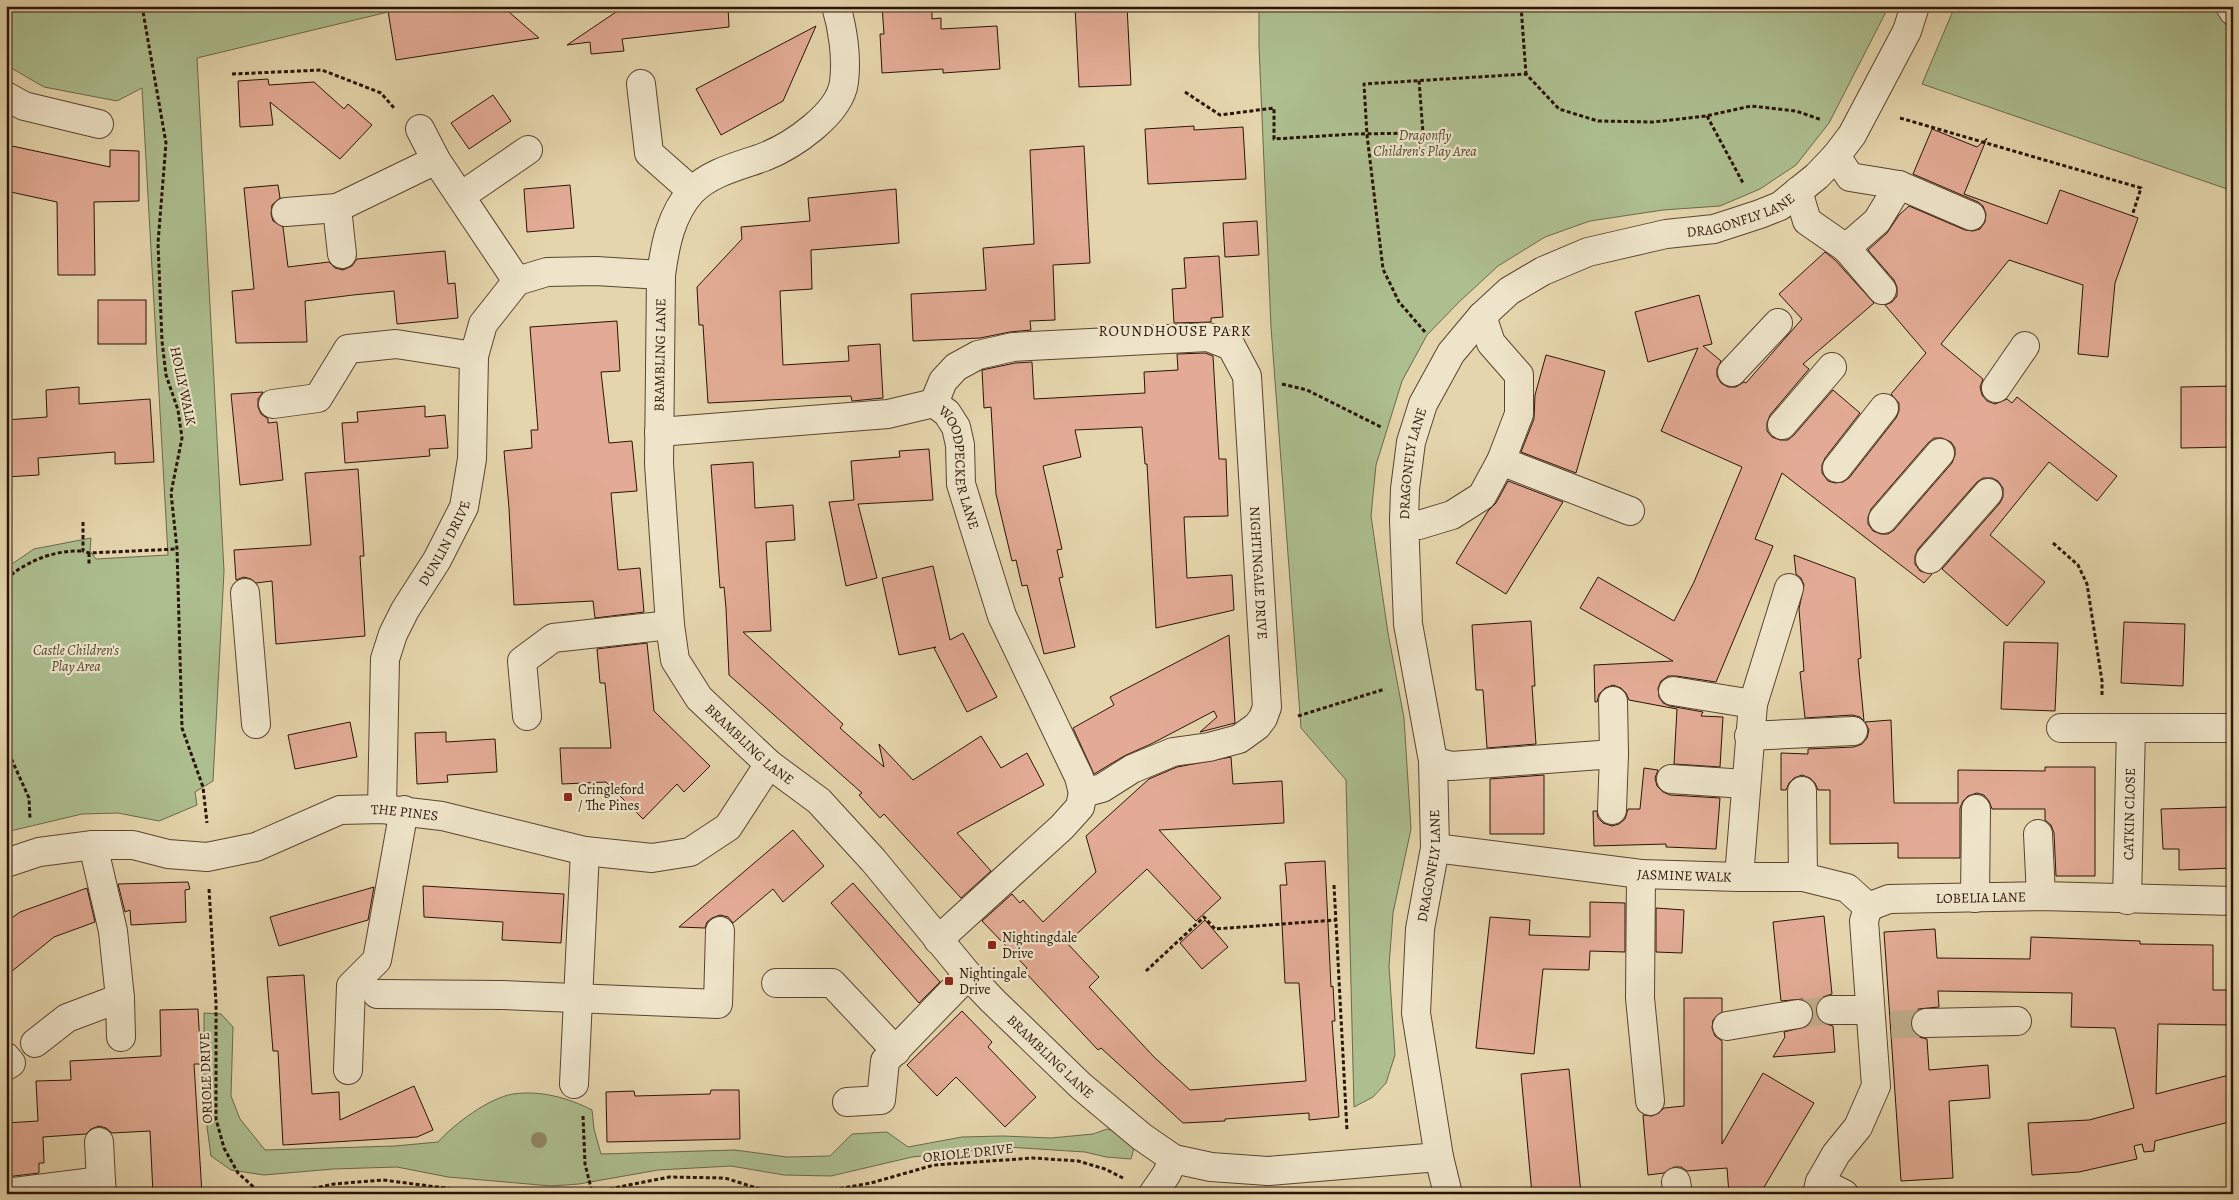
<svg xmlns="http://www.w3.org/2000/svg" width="2239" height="1200" font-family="Alegreya,serif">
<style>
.green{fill:#adbe8f;stroke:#6c694b}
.building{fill:#e3ab95;stroke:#2b1407;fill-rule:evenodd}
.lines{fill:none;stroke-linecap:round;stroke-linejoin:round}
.minor-tunnel{stroke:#c0ae8b;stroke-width:28;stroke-dasharray:28 14;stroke-linecap:butt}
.minor-casing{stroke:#5a4430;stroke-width:30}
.path{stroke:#2b1407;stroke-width:3;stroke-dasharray:4 2.5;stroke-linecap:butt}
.minor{stroke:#eee4c9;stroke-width:28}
.tree{fill:#948768}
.poi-dot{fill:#8f2418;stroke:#eee4c9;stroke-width:2}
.labels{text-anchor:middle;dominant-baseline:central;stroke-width:4.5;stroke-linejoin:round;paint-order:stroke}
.park-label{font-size:14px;font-style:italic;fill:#524730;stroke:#eee4c9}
.street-label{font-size:14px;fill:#2b1407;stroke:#eee4c9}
.poi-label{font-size:14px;fill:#2b1407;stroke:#eee4c9;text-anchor:start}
.neighbourhood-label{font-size:15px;letter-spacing:1px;fill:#2b1407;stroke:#eee4c9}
</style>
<rect width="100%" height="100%" fill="#e5d5ac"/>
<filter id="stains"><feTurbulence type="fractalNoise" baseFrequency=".004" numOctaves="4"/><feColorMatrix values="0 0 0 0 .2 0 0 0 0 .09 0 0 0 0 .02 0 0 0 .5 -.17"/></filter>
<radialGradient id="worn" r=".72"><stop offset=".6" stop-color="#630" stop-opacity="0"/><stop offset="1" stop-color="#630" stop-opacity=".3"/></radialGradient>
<g class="green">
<path d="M6,6H413L197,58L224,571L213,781L195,792L197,805L159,821L118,813L82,814L6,832V568L34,549L91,538L90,551L96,559L168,555L142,88L117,101L44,87L6,65Z"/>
<path d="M1259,6H1889L1829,123L1796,165L1760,189L1720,206L1663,210L1590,221L1545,237L1498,266L1459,302L1427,335L1402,381L1376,465L1371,516L1388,633L1404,718L1411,829L1393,913L1389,966L1395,1055L1386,1083L1373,1097L1354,1107L1346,780L1301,728L1271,327L1259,46Z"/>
<path d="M1955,6H2214L2233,35V191L1922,84Z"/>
<path d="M204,1013L221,1014L233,1027L231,1096L240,1119L265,1150L395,1146L438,1142C454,1124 489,1098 513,1094C540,1090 569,1098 592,1110L594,1129L601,1154L735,1150L787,1157L830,1156L852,1134L887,1132L908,1147L962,1137L1003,1136L1051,1138L1093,1134L1107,1129L1124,1133L1134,1148L1131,1159L1106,1157L1085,1152L1007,1147L912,1157L831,1176L784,1175L731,1166L658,1170L579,1184L551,1186L448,1177L397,1167L333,1169L264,1175L231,1170L211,1156L204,1105Z"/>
</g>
<g class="building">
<path d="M418,6H502L539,38L396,60L388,11Z"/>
<path d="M625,6H728L729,27L622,39L624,51L591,54L590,42L567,45Z"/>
<path d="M882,6H932V19L941,18V29L997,26L1000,69L943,73V69L882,73L880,34H884Z"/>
<path d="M1075,6H1127L1131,85L1079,87Z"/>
<path d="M816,26L783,101L721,135L696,89Z"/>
<path d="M268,79L269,85L314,82L344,109L348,104L372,125L340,159L270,102L273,125L240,127L238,81Z"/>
<path d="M493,95L511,121L469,149L451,123Z"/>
<path d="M1194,126V130L1243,127L1246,179L1148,184L1145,129Z"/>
<path d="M1932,129L1977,147L1987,138L1964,194L2047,224L2060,190L2138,218L2115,283L2108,357L2078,354L2083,285L2009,260L1941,344L1983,379L1980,387L1982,395L1987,401L1995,404L2007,399L2012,403L2017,397L2117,476L2097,501L2049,462L1990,535L2045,582L2007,626L1942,569L2000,503L2003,497V488L1998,481L1992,478H1983L1977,482L1918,549L1915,556V564L1920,571L1932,574L1924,583L1782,473L1755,539L1773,546L1716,682L1676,676H1668L1661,681L1658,688L1659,697L1663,703L1670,706L1703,712L1701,716L1723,717L1720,767L1674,764L1677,709L1629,700L1626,693L1621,688L1613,685L1605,688L1599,694L1597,702H1595L1594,665L1673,661L1580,608L1598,577L1674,621L1694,582L1742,467L1661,431L1698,348L1648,362L1635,312L1699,295L1712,344L1703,346L1721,361L1717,369V376L1721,383L1728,387H1736L1744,382L1746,383L1802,319L1779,294L1825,252L1835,260L1874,303L1803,364L1809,369L1770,415L1767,423V431L1772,437L1780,440H1788L1794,435L1833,390L1860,413L1825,458L1822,465V473L1828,481L1835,483L1843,482L1849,478L1896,418L1899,411V403L1891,394L1926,353L1885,305L1892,302L1897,296V287L1894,280L1868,250L1887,233L1899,215L1909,206L1965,230L1973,231L1980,229L1985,222L1986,214L1983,206L1978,202L1913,174ZM1934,438H1942L1951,442L1955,448V455L1952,463L1894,530L1888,534H1881L1873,531L1868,524V517L1871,509L1928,443Z"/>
<path d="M12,146L110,167V150L139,151V201L94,202L95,275H58L57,202L6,191V170Z"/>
<path d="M1084,146L1090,263L1053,265L1055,320L1030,321L1031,330L1010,332L980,338L913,341L911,294L986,290L983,248L1034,244L1030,150Z"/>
<path d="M278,185L280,198L272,205L271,214L273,221L283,227L288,267L329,262L335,268L343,270L352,266L357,259L445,251L448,284L455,283L458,318L397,324L394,291L353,295L305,301L307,342L236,343L232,291L254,289L244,188Z"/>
<path d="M570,185L574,228L527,232L524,189Z"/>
<path d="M896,189L899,243L811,250L812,289L780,291L783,365L849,361L848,346L880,344L883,398L852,401L851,396L708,403L703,325H699L697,287L742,239L741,227L810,221L808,198Z"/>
<path d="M1257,221L1259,255L1225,257L1223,223Z"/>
<path d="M1219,256L1223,317L1211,318V322L1174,323L1172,289L1186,288L1184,258Z"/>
<rect x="98" y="300" width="48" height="44"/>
<path d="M617,321L620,371L601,372L609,443L632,441L637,491L611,493L618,570L640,568L644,612L595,618L593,601L514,605L509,508L504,451L532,448L531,430H538L530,327Z"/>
<path d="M1205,353L1213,356L1219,459H1226L1228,516L1184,517L1187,578L1232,575L1234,610L1156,628L1147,464H1145L1142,427L1075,430L1081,457L1043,466L1062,549L1057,550L1063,577L1059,578L1075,647L1044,654L1027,585L1022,586L1016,560L1012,561L996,494L991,407L984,408L982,370L1015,363L1032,362L1034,399L1145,393L1144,372L1178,370L1177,354Z"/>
<path d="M1546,355L1605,371L1576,473L1521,452L1534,419L1535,395Z"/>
<path d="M2233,386V447L2181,448V387Z"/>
<path d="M79,387V404L150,399L154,462L115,464V452L38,458L39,475L6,477V420L47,417L46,390Z"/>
<path d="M263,392L258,399V407L261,414L268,419V423L277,422L283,480L240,485L231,394Z"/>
<path d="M425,406V417L445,415L448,448L429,449L430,456L345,463L342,423L358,422L357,412Z"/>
<path d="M929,449L933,500L858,504L877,578L846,586L829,502L854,500L851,461L900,457L899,451Z"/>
<path d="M753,462L755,508L793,505L795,540L766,542L771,631L743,632L843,724L840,728L884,767L879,744L913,780L981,736L1001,768L1027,753L1044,785L957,833L991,871L961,898L884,814L880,818L859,795L862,793L729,675L726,608L724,587L720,588L711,465Z"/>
<path d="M358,469L364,556H360L365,636L276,644L272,581L256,583L251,579L244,577L236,580L234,550L311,545L305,473Z"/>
<path d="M1508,481L1563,502L1506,594L1456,563L1488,511L1496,503Z"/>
<path d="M1794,555L1855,578L1861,658L1858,659L1864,721L1860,717L1852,715L1805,718L1800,672L1804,671L1799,609L1804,585L1801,578L1796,574Z"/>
<path d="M933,566L950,640L963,633L997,697L967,712L934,648L936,647L899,655L882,578Z"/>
<path d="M1531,621L1535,686H1532L1536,744L1487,748L1483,690H1476L1472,625Z"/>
<path d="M2124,622L2185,624L2183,686L2121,683Z"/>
<path d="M1229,635L1235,723L1200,732L1217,717L1214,711L1151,744L1124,756L1094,774L1073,728L1114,705L1110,697Z"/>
<path d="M2004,642L2058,643L2055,711L2001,709Z"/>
<path d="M647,643L654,711L710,766L684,792L677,784L643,819L606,782L562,784L560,748H611L605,683H600L597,649Z"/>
<path d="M1891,720L1894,803H1958V770L2045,771V767H2095V876H2056L2054,833L2051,825L2045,820V809H1992L1989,801L1984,795L1977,793L1968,796L1963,801L1960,808V858H1898V843L1830,844V790H1818L1815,783L1810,778L1802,775L1794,778L1789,783L1786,790H1781V753L1808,754V749L1854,747L1862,744L1867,738L1869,730L1865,722Z"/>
<path d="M350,722L357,757L295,769L288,735Z"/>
<path d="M446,732V742L495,739L497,772L447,775L448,782L417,784L415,733Z"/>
<path d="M1231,757L1233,784L1282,781L1284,823L1159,830L1221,898L1196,921L1147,869L1067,943L1099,977L1089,987L1154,1057L1190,1090L1306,1081L1299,983H1285L1280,885H1287L1285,863L1325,861L1331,987L1333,986L1334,1004L1335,1021H1332L1339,1117L1309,1120V1113L1225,1119V1121L1183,1123L1101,1048L1098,1050L1024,971L1027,968L982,921L1012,894L1020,903L1023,900L1043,922L1096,872L1086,836L1149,779L1177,767Z"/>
<path d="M1644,768L1658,770L1655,778L1657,786L1663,792L1670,795L1720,798L1716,849L1666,847V844L1594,846L1593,811H1597L1598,818L1603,823L1612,826L1619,824L1625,819L1628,809H1640Z"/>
<path d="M1544,775V834H1490V779Z"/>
<path d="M2233,807V868L2179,870V849H2163L2161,809Z"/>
<path d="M793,830L824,866L783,902L773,889L733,923L728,917L720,915L712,918L707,922L705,928L679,927Z"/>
<path d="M188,882L190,889L185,890L186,922L131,925L130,910L125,912L118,884Z"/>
<path d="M853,883L940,982L919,1003L831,903Z"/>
<path d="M423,886L564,894L561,943L502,940L503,922L424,917Z"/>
<path d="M374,887L368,920L279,946L270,917Z"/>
<path d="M87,888L95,922L54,937L6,976V922L20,912Z"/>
<path d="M1590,902L1625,903V952L1590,951L1589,970L1543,969L1534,1054L1476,1048L1490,917L1530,920L1529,935L1590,937Z"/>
<path d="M1656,908L1684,910L1682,953L1656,952Z"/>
<path d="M1824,916L1832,994L1823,997L1817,1003L1815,1010L1817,1017L1823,1023L1833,1026L1835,1052L1773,1057L1785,1037L1784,1032L1808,1026L1812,1020L1813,1012L1810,1004L1803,999L1781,1001L1773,922Z"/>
<path d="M1205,920L1228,947L1202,969L1180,943Z"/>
<path d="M1935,929L1937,958L2030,959L2031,937L2140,941V944L2213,945V990H2233V1025L2158,1024L2156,1094L2233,1074V1121L2155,1141L2154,1151L2144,1152L2142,1144L2134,1146L2137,1159L2079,1172L2032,1175L2028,1123L2089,1120L2134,1108L2115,1028L2071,1027L2072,993L1938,991L1939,1007L1918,1009L1913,1015L1910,1023L1913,1031L1919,1037L1927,1039L1929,1070L1988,1065L1990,1098L1949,1101L1953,1178L1901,1181L1884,932Z"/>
<path d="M304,975L312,1094L339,1092L340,1120L414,1086L433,1130L417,1137L283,1145L278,1051H273L267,977Z"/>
<path d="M1684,998H1722V1012L1713,1020L1712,1028L1715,1036L1722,1041V1144L1763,1073L1814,1103L1760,1194H1729L1727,1168L1687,1171L1681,1167H1674L1664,1173L1648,1175L1643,1115L1652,1116L1659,1113L1664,1108L1684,1106Z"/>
<path d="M198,1009L201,1064H194L202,1194H153L150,1131L112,1133L106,1128L99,1126L91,1129L86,1134L43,1137L44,1163H39V1173L6,1177V1123L38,1121L36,1081L71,1080L70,1061L161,1056L160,1010Z"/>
<path d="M962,1011L992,1042L988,1047L1036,1097L1005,1127L956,1077L937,1096L907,1065Z"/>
<path d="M1569,1069L1581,1194H1532L1521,1074Z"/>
<path d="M711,1090H739L740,1139L607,1142L606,1092L634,1091L635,1096L710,1094Z"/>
</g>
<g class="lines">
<g class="minor-tunnel">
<path d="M1798,1014L1831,1010"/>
<path d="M1891,1025L1926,1023"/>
</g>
<defs>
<g id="minor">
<path id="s1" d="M836,6C843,29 847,58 844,82C840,114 792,146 764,157C739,166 711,172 692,191C671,214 665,245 661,275L659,464L670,625L675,660L699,698L769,764L819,801L873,860L968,975L993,1001L1081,1086L1142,1137L1174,1159L1211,1167L1268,1171L1439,1157"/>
<path d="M2230,6L2233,11"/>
<path d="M641,84L649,153L692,191"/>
<path d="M6,96L24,106L99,124"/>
<path d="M420,129L436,160L517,281"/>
<path d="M1836,156L1850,177L1899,185L1971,216"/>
<path d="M1798,191L1807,221L1846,248L1882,290"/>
<path d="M461,196L528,150"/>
<path d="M337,208L342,254"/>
<path d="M286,212L337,208L436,160"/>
<path d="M1846,248L1877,221L1899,185"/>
<path d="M1732,372L1778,323"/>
<path d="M1996,388L2025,346"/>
<path id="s2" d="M934,403L943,381L956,367L978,355L1013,347L1208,337L1231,346L1247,376L1267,707L1263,718L1257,726L1239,739L1209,747L1173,752L1132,769L1102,788L1083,793L1080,807L1062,827L938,940"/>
<path d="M273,404L318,398L348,349L396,344L474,356"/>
<path d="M1782,425L1832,367"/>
<path id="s3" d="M659,432L888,414L934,403L947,413L956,427L960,445L961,484L1002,616L1079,777L1083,793"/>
<path d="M1501,461L1630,511"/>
<path d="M1837,468L1884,408"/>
<path d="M1883,519L1940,453"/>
<path d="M1404,520L1419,525L1452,515L1482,496L1501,461L1519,414V375L1491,343L1482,316"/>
<path d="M1930,559L1988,493"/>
<path d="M245,593L256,724"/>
<path d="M1673,691L1753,704"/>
<path d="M527,716L522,661L553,638L670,625"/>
<path d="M2061,728H2131"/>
<path d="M1749,736L1853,731"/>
<path d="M1433,761L1451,766L1614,754L1613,701"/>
<path d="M1671,779L1745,784"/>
<path d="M1802,791L1803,877"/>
<path id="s4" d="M382,809L385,659L393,634L405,610L437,560L464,507L472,459L474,356L483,324L517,281L547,272L596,271L661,275"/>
<path d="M1612,810L1614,754"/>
<path d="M2038,834L2041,896"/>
<path id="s5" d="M1435,848L1641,874L1739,877L1753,704L1789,588"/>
<path id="s6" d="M6,863L39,852L93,845H133L168,854L207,857L256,847L340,810L382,809L442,816L585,851L652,858L690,852L728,827L769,764"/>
<path d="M1641,874L1640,998L1650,1101"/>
<path id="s7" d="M1739,877H1803L1847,888L1868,907L1889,899L2041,896L2233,901"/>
<path d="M1975,898L1976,809"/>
<path id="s8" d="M2127,900L2131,728H2233"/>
<path d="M776,983H832L896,1051"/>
<path d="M377,994L502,995L718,1004L720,931"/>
<path d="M120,998L121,1037"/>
<path d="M1831,1010H1870"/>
<path d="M1926,1023L2017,1021"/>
<path d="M1727,1026L1798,1014"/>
<path d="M35,1043L67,1018L120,998L113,931L93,845"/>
<path d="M6,1057L11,1063L6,1066"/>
<path d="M348,1070L351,986L377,960L404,810"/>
<path d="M574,1084L585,851"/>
<path d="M847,1102L881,1100L885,1061L968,975"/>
<path d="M99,1142L101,1181"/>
<path d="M1676,1182L1678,1194"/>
<path d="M1820,1182L1844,1194"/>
<path d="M6,1193L101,1181L102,1194"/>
<path d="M1153,1194L1166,1175L1174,1159"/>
<path id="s9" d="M1448,1194L1439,1157L1416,1013L1420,929L1435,848L1433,761L1408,624L1404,520L1405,489L1411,442L1423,404L1451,353L1482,316L1509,291L1543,271L1588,252L1666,234L1714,229L1760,214L1780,206L1817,176L1836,156L1852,135L1907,31L1915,6"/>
<path d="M1817,1194L1820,1182L1836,1154L1858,1127L1876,1086L1864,921L1868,907"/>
</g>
</defs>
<use href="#minor" class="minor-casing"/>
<g class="path">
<path d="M142,6L166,143L158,243L162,341L166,375L178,410L182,438L171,493L177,549L182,728L203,787L207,823"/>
<path d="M1521,6L1526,74"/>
<path d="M232,74L322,70L381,93L394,108"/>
<path d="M1185,92L1220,115L1274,108V139L1354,134L1423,133L1419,80"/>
<path d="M1707,116L1743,183"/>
<path d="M1900,118L2141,188L2132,216"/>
<path d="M1425,332L1399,302L1383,269L1367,135L1364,84L1526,74L1559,109L1598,121L1653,122L1706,116L1751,106L1796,111L1822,120"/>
<path d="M1282,384L1307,390L1381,427"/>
<path d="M83,522V551L89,553L177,549"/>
<path d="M2053,543L2078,565L2087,584L2102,681V695"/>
<path d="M89,553V565"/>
<path d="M6,579C28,560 55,550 83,551"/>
<path d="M1298,716L1385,689"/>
<path d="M6,747L29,798L30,819"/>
<path d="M1334,885L1347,1131"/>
<path d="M209,889L216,1003V1119L224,1148L238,1173L257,1190L291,1193L334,1184L383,1180L445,1188L470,1194"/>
<path d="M1146,971L1204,917L1215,929L1336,920"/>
<path d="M583,1116L585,1164L592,1192"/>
<path d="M584,1194L669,1177L725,1178L766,1191L810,1194L871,1183L934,1165L1033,1158L1078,1161L1105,1169L1123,1178"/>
</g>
<use href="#minor" class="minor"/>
</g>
<circle class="tree" cx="539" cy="1140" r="8"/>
<g class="poi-dot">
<rect x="563" y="792" width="10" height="10" rx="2.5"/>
<rect x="987" y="940" width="10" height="10" rx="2.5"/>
<rect x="944" y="976" width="10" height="10" rx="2.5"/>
</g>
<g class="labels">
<g class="park-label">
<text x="1425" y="135">Dragonfly<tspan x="1425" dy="16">Children's Play Area</tspan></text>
<text x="76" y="650">Castle Children's<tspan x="76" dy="16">Play Area</tspan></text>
</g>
<g class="street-label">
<text stroke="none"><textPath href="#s9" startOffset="1188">DRAGONFLY LANE</textPath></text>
<text transform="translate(660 355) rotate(-89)">BRAMBLING LANE</text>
<text transform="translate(183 386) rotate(78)">HOLLY WALK</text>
<text stroke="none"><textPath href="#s9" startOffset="738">DRAGONFLY LANE</textPath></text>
<text stroke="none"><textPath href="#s3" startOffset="350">WOODPECKER LANE</textPath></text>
<text stroke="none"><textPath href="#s4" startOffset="281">DUNLIN DRIVE</textPath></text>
<text stroke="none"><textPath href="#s2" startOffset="555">NIGHTINGALE DRIVE</textPath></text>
<text stroke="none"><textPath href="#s1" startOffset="861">BRAMBLING LANE</textPath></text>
<text stroke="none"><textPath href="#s6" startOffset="411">THE PINES</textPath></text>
<text stroke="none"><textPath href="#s8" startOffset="86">CATKIN CLOSE</textPath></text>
<text stroke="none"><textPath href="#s9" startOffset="332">DRAGONFLY LANE</textPath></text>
<text stroke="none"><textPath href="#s5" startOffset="251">JASMINE WALK</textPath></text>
<text stroke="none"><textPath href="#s7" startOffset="252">LOBELIA LANE</textPath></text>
<text stroke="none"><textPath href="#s1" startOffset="1296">BRAMBLING LANE</textPath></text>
<text transform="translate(206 1078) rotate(-92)">ORIOLE DRIVE</text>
<text transform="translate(968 1153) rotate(-6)">ORIOLE DRIVE</text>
</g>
<g class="poi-label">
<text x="578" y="789">Cringleford<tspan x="578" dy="16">/ The Pines</tspan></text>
<text x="1002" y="937">Nightingdale<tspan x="1002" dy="16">Drive</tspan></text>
<text x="959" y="973">Nightingale<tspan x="959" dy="16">Drive</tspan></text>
</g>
<g class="neighbourhood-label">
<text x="1175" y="331">ROUNDHOUSE PARK</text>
</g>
</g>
<rect width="2239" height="1200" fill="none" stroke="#e5d5ac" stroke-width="25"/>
<rect x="8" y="8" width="2224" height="1185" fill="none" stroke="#2b1407" stroke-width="2.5"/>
<rect x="12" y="12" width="2214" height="1175" fill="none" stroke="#2b1407"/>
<rect width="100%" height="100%" filter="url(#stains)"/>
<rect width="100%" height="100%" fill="url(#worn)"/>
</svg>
